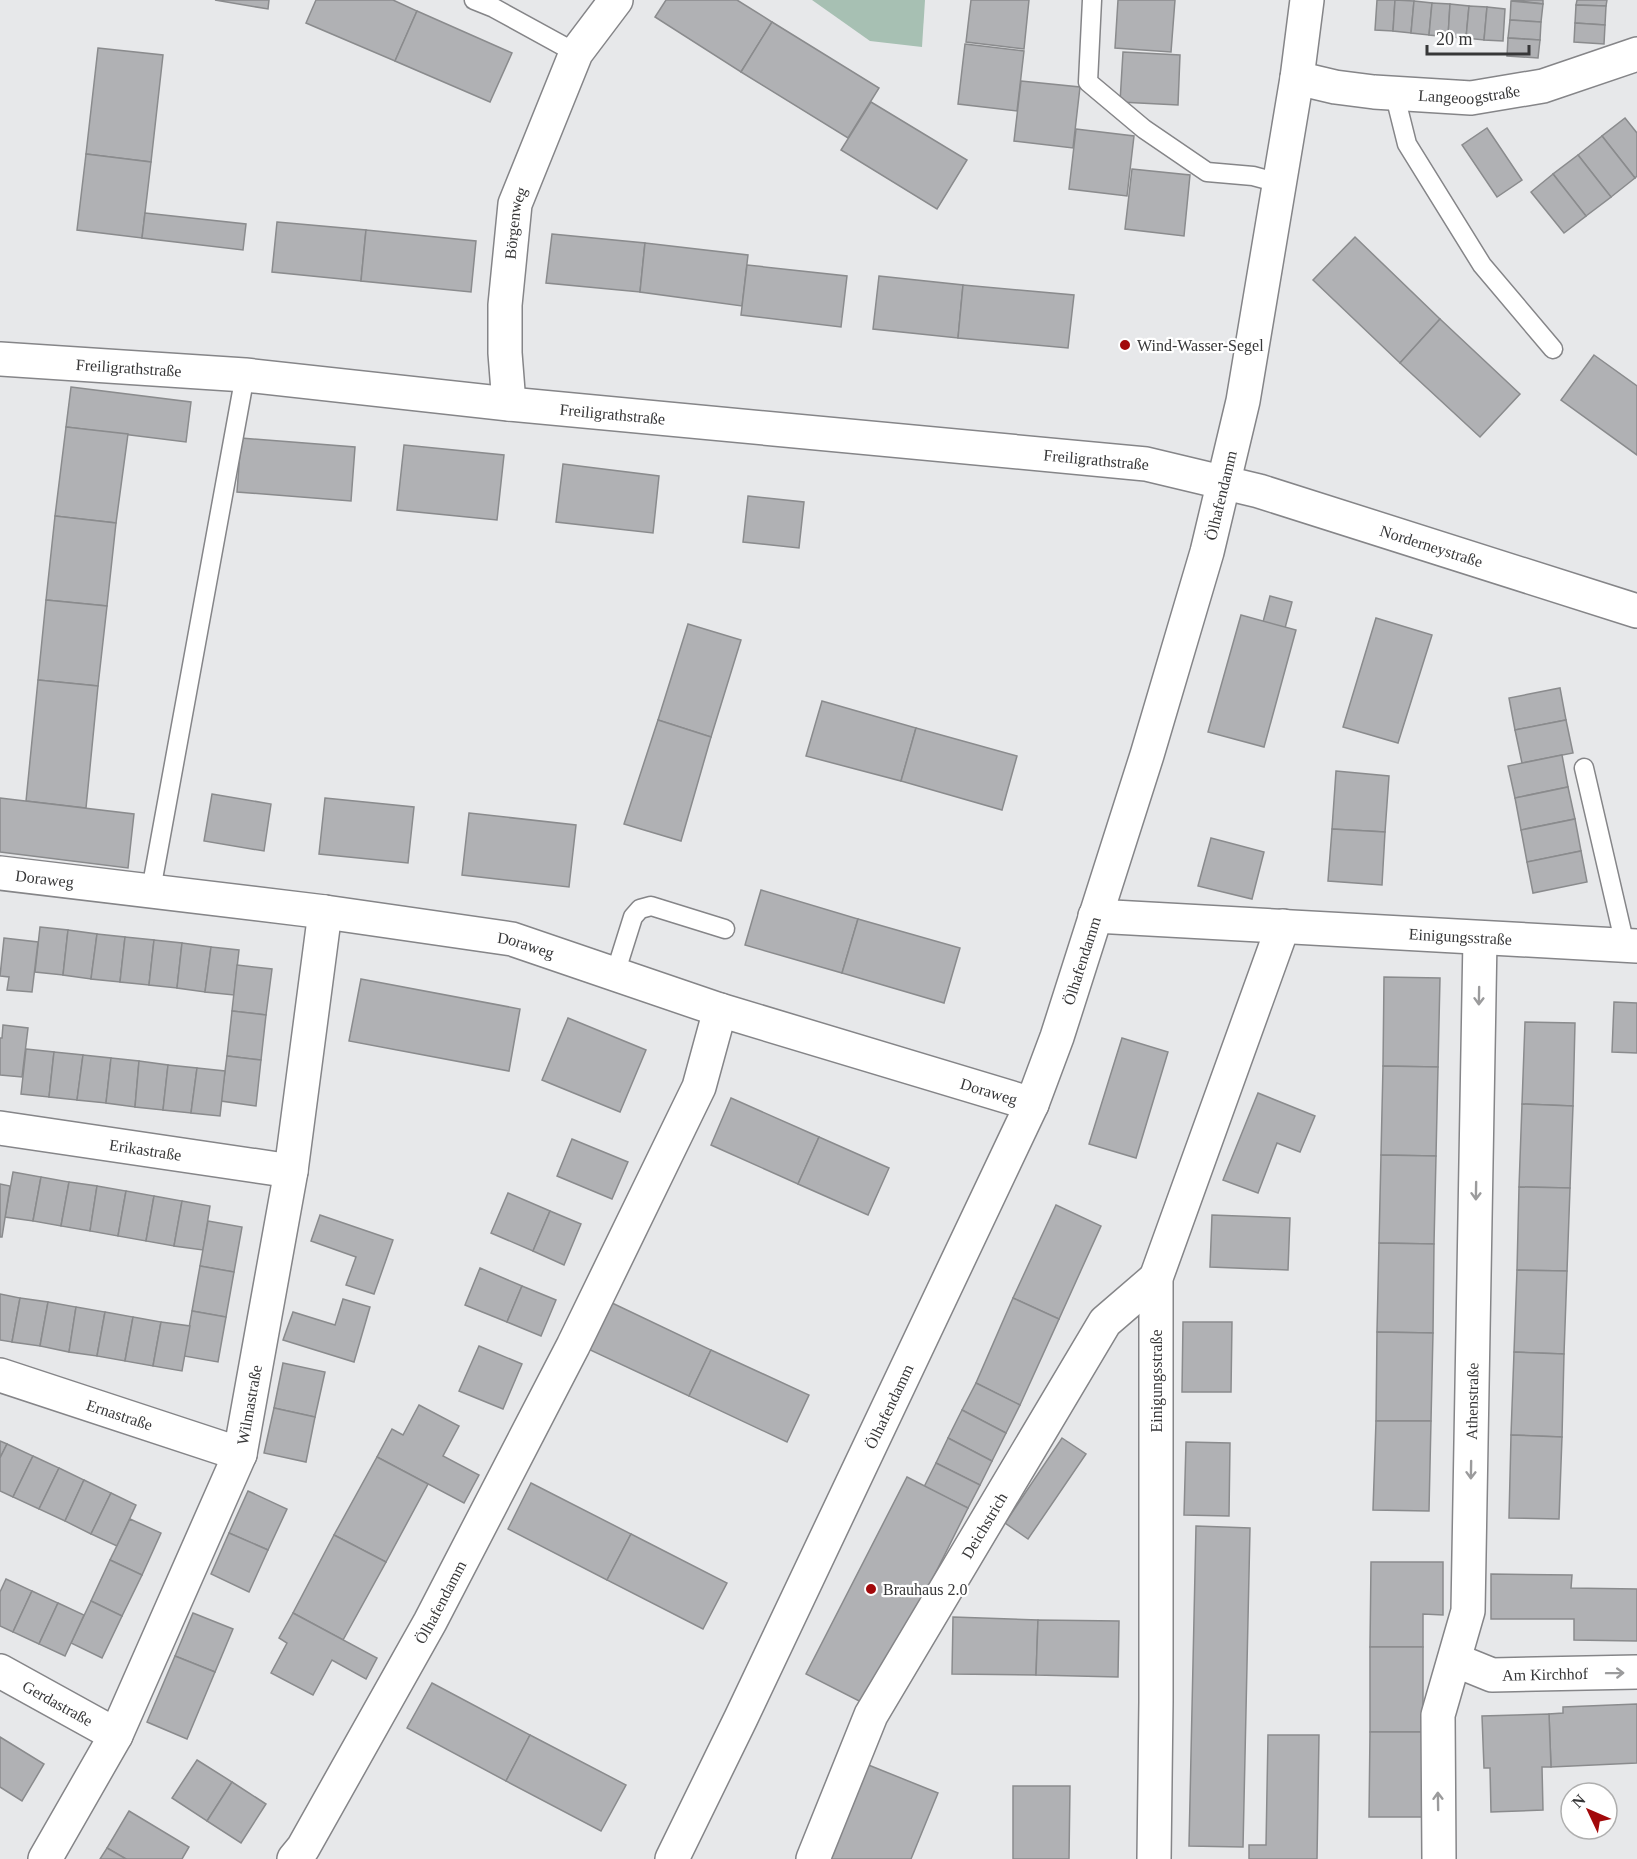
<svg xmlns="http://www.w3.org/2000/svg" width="1637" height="1859" font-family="'Times New Roman',serif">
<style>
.green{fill:#a7c0b3}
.building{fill:#b0b1b4;stroke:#8a8b8d;stroke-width:1.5}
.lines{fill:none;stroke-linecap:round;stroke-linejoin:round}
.service-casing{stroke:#858588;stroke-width:21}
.minor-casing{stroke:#858588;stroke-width:36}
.tertiary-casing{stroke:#858588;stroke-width:36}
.service{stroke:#fff;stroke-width:18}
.minor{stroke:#fff;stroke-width:33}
.tertiary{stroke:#fff;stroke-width:33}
.oneway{stroke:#9b9b9c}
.poi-dot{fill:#a2090b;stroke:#fff;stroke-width:2}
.labels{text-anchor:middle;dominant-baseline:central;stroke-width:4.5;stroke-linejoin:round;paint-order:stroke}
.street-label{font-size:16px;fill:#373738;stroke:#fff}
.poi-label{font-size:16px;fill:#373738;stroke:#fff;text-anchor:start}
</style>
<rect width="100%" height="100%" fill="#e7e8ea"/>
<path class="green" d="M812,0H925L922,47L870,41Z"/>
<g class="building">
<path d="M215,0H269L268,9Z"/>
<path d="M316,0H393L417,11L395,61L306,23Z"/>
<path d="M666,0H737L772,22L741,72L655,17Z"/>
<path d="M971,0H1029L1024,49L966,42Z"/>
<path d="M1118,0H1175L1171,52L1115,48Z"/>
<path d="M1377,0H1395L1393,31L1375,30Z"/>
<path d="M1395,0L1414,1L1411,33L1393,31Z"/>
<path d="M1511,0H1543V4Z"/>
<path d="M1577,0H1607L1606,6L1576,5Z"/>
<path d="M1414,1L1432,3L1429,35L1411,33Z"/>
<path d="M1511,1L1543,4L1541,22L1510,20Z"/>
<path d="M1432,3L1450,4L1448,37L1429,35Z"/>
<path d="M1450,4L1469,6L1466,38L1448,37Z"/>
<path d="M1576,5L1606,6L1605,25L1575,23Z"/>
<path d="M1469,6L1487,7L1484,40L1466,38Z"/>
<path d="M1487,7L1505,9L1503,41L1484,40Z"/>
<path d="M417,11L512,53L490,102L395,61Z"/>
<path d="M1510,20L1541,22L1540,40L1508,38Z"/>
<path d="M772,22L879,88L848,138L741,72Z"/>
<path d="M1575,23L1605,25L1604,44L1574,42Z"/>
<path d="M1508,38L1540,40L1538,58L1507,56Z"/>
<path d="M965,44L1024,51L1017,111L958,104Z"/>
<path d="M98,48L163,55L151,162L86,154Z"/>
<path d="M1123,52L1180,55L1178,105L1120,102Z"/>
<path d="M1021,81L1080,87L1073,148L1014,141Z"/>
<path d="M871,102L967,160L937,209L841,150Z"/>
<path d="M1625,118L1637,133V176L1635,178L1602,136Z"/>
<path d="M1487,128L1522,180L1497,197L1462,145Z"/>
<path d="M1076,129L1134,136L1127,196L1069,189Z"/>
<path d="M1602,136L1635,178L1611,197L1578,155Z"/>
<path d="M86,154L151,162L142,238L77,230Z"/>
<path d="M1578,155L1611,197L1586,216L1553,174Z"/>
<path d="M1132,169L1190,175L1184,236L1125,229Z"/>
<path d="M1553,174L1586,216L1564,233L1531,192Z"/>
<path d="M145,213L246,224L243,250L142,238Z"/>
<path d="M277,222L366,230L361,281L272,272Z"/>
<path d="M366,230L476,241L471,292L361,281Z"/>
<path d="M552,234L645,243L640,292L546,283Z"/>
<path d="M1355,237L1440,319L1400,363L1313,280Z"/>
<path d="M645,243L748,255L742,306L640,292Z"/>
<path d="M747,265L847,276L841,327L741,315Z"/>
<path d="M879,276L963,285L958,338L873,329Z"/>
<path d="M963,285L1074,295L1068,348L958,338Z"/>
<path d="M1440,319L1520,394L1480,437L1400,363Z"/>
<path d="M1594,355L1637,386V455L1561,400Z"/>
<path d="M71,387L191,402L186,442L66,427Z"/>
<path d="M66,427L128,434L116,523L55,516Z"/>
<path d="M241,438L355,447L351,501L237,492Z"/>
<path d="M404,445L504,455L497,520L397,510Z"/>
<path d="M563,464L659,476L653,533L556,522Z"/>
<path d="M748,496L804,502L799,548L743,542Z"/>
<path d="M55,516L116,523L107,606L46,600Z"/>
<path d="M1270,596L1292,602L1285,628L1263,622Z"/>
<path d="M46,600L107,606L98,686L38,680Z"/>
<path d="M1241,615L1296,630L1264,747L1208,732Z"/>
<path d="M1376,618L1432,635L1398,743L1343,727Z"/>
<path d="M688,624L741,640L711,737L658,720Z"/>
<path d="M38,680L98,686L86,808L26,801Z"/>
<path d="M1560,688L1566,720L1515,730L1509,698Z"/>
<path d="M822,701L916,728L901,781L806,756Z"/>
<path d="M658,720L711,737L681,841L624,824Z"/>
<path d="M1566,720L1573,753L1522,763L1515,730Z"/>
<path d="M916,728L1017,756L1002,810L901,781Z"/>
<path d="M1562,755L1568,787L1515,798L1508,766Z"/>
<path d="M1336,771L1389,776L1385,832L1332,829Z"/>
<path d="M1568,787L1575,819L1521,830L1515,798Z"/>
<path d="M212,794L271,804L264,851L204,841Z"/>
<path d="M0,798L134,814L128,868L0,852Z"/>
<path d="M325,798L414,807L408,863L319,854Z"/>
<path d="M469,813L576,825L569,887L462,875Z"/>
<path d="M1575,819L1581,851L1527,862L1521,830Z"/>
<path d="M1332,829L1385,832L1382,885L1328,881Z"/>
<path d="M1211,838L1264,852L1252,899L1198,886Z"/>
<path d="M1581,851L1587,882L1533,893L1527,862Z"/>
<path d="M761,890L858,919L842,973L745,945Z"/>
<path d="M858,919L960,948L944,1003L842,973Z"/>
<path d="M40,927L68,930L63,975L35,972Z"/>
<path d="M68,930L97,934L91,979L63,975Z"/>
<path d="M97,934L125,937L120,982L91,979Z"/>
<path d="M125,937L154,940L149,985L120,982Z"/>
<path d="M4,938L38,942L32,992L7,990L9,977L0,976Z"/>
<path d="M154,940L182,943L177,988L149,985Z"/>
<path d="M182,943L211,947L205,992L177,988Z"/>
<path d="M211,947L239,950L234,995L205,992Z"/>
<path d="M237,965L272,969L266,1015L232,1011Z"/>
<path d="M1384,977L1440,978L1438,1067L1383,1066Z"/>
<path d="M361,979L520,1009L509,1071L349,1041Z"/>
<path d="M1614,1002L1637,1003V1053L1612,1052Z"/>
<path d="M232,1011L266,1015L261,1060L227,1056Z"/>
<path d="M568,1018L646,1050L620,1112L542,1080Z"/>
<path d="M1525,1022L1575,1023L1573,1106L1522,1104Z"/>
<path d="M3,1025L28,1028L22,1077L0,1075V1038H2Z"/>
<path d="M1122,1038L1168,1052L1136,1158L1089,1144Z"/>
<path d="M26,1049L54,1052L49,1097L21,1094Z"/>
<path d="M54,1052L83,1055L77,1100L49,1097Z"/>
<path d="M83,1055L111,1058L106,1103L77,1100Z"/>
<path d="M227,1056L261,1060L256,1106L221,1101Z"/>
<path d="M111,1058L139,1061L135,1107L106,1103Z"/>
<path d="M139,1061L168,1065L163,1110L135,1107Z"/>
<path d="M168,1065L197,1068L191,1113L163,1110Z"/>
<path d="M1383,1066L1438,1067L1436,1156L1381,1155Z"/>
<path d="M197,1068L225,1071L220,1116L191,1113Z"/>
<path d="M1258,1093L1315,1116L1300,1152L1277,1143L1258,1193L1223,1180Z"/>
<path d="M731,1098L819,1137L798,1184L711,1145Z"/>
<path d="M1522,1104L1573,1106L1570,1188L1519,1187Z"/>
<path d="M819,1137L889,1168L868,1215L798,1184Z"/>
<path d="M572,1139L628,1162L612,1199L557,1176Z"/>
<path d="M1381,1155L1436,1156L1434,1244L1379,1243Z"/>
<path d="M13,1172L41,1177L33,1221L5,1217Z"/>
<path d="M41,1177L69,1182L61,1226L33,1221Z"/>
<path d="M69,1182L97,1186L90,1231L61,1226Z"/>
<path d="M0,1184L10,1186L2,1237H0Z"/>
<path d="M97,1186L126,1191L118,1236L90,1231Z"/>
<path d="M1519,1187L1570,1188L1567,1271L1517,1270Z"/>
<path d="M126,1191L154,1196L146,1241L118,1236Z"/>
<path d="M508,1193L550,1211L533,1251L491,1233Z"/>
<path d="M154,1196L182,1201L174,1246L146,1241Z"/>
<path d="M182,1201L210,1206L203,1250L174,1246Z"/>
<path d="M1056,1205L1101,1226L1059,1319L1013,1298Z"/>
<path d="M550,1211L581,1224L564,1265L533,1251Z"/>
<path d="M320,1215L393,1240L374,1294L346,1285L356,1257L311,1241Z"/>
<path d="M1212,1215L1290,1218L1288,1270L1210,1267Z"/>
<path d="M208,1221L242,1227L234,1272L200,1266Z"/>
<path d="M1379,1243L1434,1244L1433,1333L1377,1332Z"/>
<path d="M200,1266L234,1272L226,1317L192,1311Z"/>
<path d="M480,1268L522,1286L507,1322L465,1305Z"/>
<path d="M1517,1270L1567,1271L1564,1354L1514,1352Z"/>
<path d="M522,1286L556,1300L541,1336L507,1322Z"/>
<path d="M0,1294L20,1298L12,1342L0,1340Z"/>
<path d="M20,1298L48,1302L40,1346L12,1342Z"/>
<path d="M1013,1298L1059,1319L1020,1405L976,1383Z"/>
<path d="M343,1299L370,1307L354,1362L283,1340L293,1312L335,1325Z"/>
<path d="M48,1302L76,1307L69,1352L40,1346Z"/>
<path d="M610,1302L711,1350L689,1396L588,1349Z"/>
<path d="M76,1307L105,1312L97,1356L69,1352Z"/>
<path d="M192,1311L226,1317L218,1362L184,1356Z"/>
<path d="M105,1312L133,1317L125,1361L97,1356Z"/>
<path d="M133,1317L161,1322L153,1366L125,1361Z"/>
<path d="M161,1322L190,1326L182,1371L153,1366Z"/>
<path d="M1183,1322H1232L1231,1392H1182Z"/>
<path d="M1377,1332L1433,1333L1431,1421H1376Z"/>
<path d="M479,1346L522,1364L503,1409L459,1391Z"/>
<path d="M711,1350L809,1395L787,1442L689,1396Z"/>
<path d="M1514,1352L1564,1354L1562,1437L1511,1435Z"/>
<path d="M283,1363L325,1372L315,1417L274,1408Z"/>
<path d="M976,1383L1020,1405L1006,1433L962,1410Z"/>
<path d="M419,1405L459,1426L443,1456L479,1475L464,1503L377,1457L392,1429L403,1435Z"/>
<path d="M274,1408L315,1417L306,1462L264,1453Z"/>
<path d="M962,1410L1006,1433L992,1461L948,1438Z"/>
<path d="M1376,1421H1431L1429,1511L1373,1510Z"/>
<path d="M1511,1435L1562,1437L1559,1519L1509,1518Z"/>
<path d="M948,1438L992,1461L980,1485L936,1463Z"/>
<path d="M1062,1438L1086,1454L1028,1539L1005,1523Z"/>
<path d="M0,1441L7,1444L0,1458Z"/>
<path d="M1186,1442L1230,1443L1229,1516L1184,1515Z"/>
<path d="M7,1444L33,1456L13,1497L0,1491V1458Z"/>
<path d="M33,1456L59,1468L39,1509L13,1497Z"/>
<path d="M377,1457L428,1484L386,1562L334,1535Z"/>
<path d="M936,1463L980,1485L968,1508L924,1487Z"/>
<path d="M59,1468L84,1480L65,1521L39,1509Z"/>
<path d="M907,1477L968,1508L869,1706L806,1674Z"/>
<path d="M84,1480L111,1493L91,1534L65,1521Z"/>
<path d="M531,1483L631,1534L607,1580L508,1529Z"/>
<path d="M248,1491L287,1509L268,1550L229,1533Z"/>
<path d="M111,1493L136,1505L117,1546L91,1534Z"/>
<path d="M130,1519L161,1533L142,1575L110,1560Z"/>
<path d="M1196,1526L1250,1528L1243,1847L1189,1846Z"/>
<path d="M229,1533L268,1550L249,1592L211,1574Z"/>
<path d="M631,1534L727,1583L703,1629L607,1580Z"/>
<path d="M334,1535L386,1562L343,1640L293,1613Z"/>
<path d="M110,1560L142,1575L122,1616L91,1601Z"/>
<path d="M1371,1562H1443V1615L1423,1614V1647H1370Z"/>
<path d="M1491,1574L1572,1575L1571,1588L1637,1589V1641L1574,1640V1619H1491Z"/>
<path d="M6,1579L32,1591L13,1632L0,1626V1592Z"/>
<path d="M32,1591L58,1603L39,1644L13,1632Z"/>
<path d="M91,1601L122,1616L102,1658L71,1643Z"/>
<path d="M58,1603L84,1615L65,1656L39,1644Z"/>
<path d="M193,1613L233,1629L215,1672L175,1656Z"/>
<path d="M293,1613L377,1658L366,1679L332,1660L313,1695L271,1673L287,1643L279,1638Z"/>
<path d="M953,1617L1038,1620L1036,1675L952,1674Z"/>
<path d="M1038,1620L1119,1621L1118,1677L1036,1675Z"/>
<rect x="1370" y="1647" width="53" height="85"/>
<path d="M175,1656L215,1672L187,1739L147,1722Z"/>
<path d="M432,1683L530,1735L506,1781L407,1728Z"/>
<path d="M1637,1704V1763L1551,1767L1549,1714L1563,1713V1707Z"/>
<path d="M1549,1714L1551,1767H1542L1543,1810L1491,1812L1490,1768H1484L1482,1716Z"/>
<path d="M1370,1732H1423L1422,1817H1369Z"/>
<path d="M530,1735L626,1785L601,1831L506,1781Z"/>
<path d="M1268,1735H1319L1317,1859H1249V1845H1266Z"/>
<path d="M0,1737L44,1764L22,1801L0,1787Z"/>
<path d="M197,1760L232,1782L207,1821L172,1798Z"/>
<path d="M866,1764L938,1793L911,1859H826Z"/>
<path d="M232,1782L266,1804L241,1843L207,1821Z"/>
<path d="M1013,1786H1070L1069,1859H1013Z"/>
<path d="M129,1811L189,1847L182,1859H126L107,1848Z"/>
<path d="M107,1848L126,1859H100Z"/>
</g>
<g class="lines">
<defs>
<g id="service">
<path d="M474,0L494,8L576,53"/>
<path d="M1092,0L1088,82L1144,129L1207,172L1253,176L1279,183"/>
<path d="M1394,92L1407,144L1482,265L1553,349"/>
<path d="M1584,768L1625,945"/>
<path d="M151,890L245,375"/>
<path d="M615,974L633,917L640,909L651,906L725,929"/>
</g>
<g id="minor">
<path id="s1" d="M1297,78L1335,87L1374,92L1471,98L1543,86L1637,54"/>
<path id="s2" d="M509,404L505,353V305L515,204L576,53L616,0"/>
<path id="s3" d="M0,873L325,912L512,939L720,1010L1032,1104"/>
<path id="s4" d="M1095,916L1637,946"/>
<path id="s5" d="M0,1128L291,1171"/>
<path id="s6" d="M0,1375L240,1454"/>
<path id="s7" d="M1455,1660L1492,1675L1637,1672"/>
<path id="s8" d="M0,1671L116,1735"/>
<path id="s9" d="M45,1859L116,1735L240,1454L291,1171L325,912"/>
<path id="s10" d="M294,1859L303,1848L430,1622L573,1346L699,1087L720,1010"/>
<path id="s11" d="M672,1859L741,1718L1032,1104L1057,1037L1147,755L1207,552L1243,401L1297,78L1307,0"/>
<path id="s12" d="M813,1859L871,1715L1105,1322L1156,1278"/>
<path d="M1154,1859L1156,1702V1278L1283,926"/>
<path id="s13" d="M1439,1859L1438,1715L1468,1611L1480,938"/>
</g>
<g id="tertiary">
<path id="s14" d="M0,359L245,375L509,404L1146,464L1259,491L1637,611"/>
</g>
</defs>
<use href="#service" class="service-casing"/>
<use href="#minor" class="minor-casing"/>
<use href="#tertiary" class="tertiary-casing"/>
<use href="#service" class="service"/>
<use href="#minor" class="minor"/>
<use href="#tertiary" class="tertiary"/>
</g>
<defs><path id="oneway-shaft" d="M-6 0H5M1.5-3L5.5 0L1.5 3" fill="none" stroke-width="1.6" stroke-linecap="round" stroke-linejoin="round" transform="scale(1.5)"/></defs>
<g class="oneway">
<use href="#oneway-shaft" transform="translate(1479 996) rotate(91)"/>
<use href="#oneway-shaft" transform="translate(1476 1191) rotate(91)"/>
<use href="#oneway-shaft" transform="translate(1471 1470) rotate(91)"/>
<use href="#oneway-shaft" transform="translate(1615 1673) rotate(-1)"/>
<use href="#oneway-shaft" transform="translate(1438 1801) rotate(-91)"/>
</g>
<g class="poi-dot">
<circle cx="1125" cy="345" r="6"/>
<circle cx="871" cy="1589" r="6"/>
</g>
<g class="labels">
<g class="street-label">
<text stroke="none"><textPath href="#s1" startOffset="174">Langeoogstraße</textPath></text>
<text stroke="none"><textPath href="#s2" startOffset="182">Börgenweg</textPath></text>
<text stroke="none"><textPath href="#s14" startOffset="129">Freiligrathstraße</textPath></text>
<text stroke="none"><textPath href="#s14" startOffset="615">Freiligrathstraße</textPath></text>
<text stroke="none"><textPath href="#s14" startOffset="1101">Freiligrathstraße</textPath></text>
<text stroke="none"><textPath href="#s11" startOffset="1474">Ölhafendamm</textPath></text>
<text stroke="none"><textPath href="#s14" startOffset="1448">Norderneystraße</textPath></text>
<text stroke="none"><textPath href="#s3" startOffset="45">Doraweg</textPath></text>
<text stroke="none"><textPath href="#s4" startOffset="366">Einigungsstraße</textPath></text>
<text stroke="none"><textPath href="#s3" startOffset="531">Doraweg</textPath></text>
<text stroke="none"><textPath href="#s11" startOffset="988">Ölhafendamm</textPath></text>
<text stroke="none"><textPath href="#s3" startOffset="1017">Doraweg</textPath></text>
<text stroke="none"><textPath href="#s5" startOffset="147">Erikastraße</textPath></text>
<text transform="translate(1156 1381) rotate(-90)">Einigungsstraße</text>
<text stroke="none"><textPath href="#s13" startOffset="462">Athenstraße</textPath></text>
<text stroke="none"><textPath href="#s9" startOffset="500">Wilmastraße</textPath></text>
<text stroke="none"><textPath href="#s11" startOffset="502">Ölhafendamm</textPath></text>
<text stroke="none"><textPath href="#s6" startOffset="126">Ernastraße</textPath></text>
<text stroke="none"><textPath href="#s12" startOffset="376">Deichstrich</textPath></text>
<text stroke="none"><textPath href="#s10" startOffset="296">Ölhafendamm</textPath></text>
<text stroke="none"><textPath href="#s7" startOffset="93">Am Kirchhof</textPath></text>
<text stroke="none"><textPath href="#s8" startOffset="66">Gerdastraße</textPath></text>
</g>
<g class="poi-label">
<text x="1137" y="345">Wind-Wasser-Segel</text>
<text x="883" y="1589">Brauhaus 2.0</text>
</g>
</g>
<g transform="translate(1589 1811) rotate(314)"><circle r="28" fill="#ffffff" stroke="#afafaf" stroke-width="1.5"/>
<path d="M0-4.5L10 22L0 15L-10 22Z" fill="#a2090b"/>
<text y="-9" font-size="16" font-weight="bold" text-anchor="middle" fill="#373738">N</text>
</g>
<path d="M1427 45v9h102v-9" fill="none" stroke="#373738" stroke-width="3"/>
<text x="1436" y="45" font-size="18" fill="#373738" stroke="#ffffff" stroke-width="4.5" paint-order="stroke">20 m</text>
</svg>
